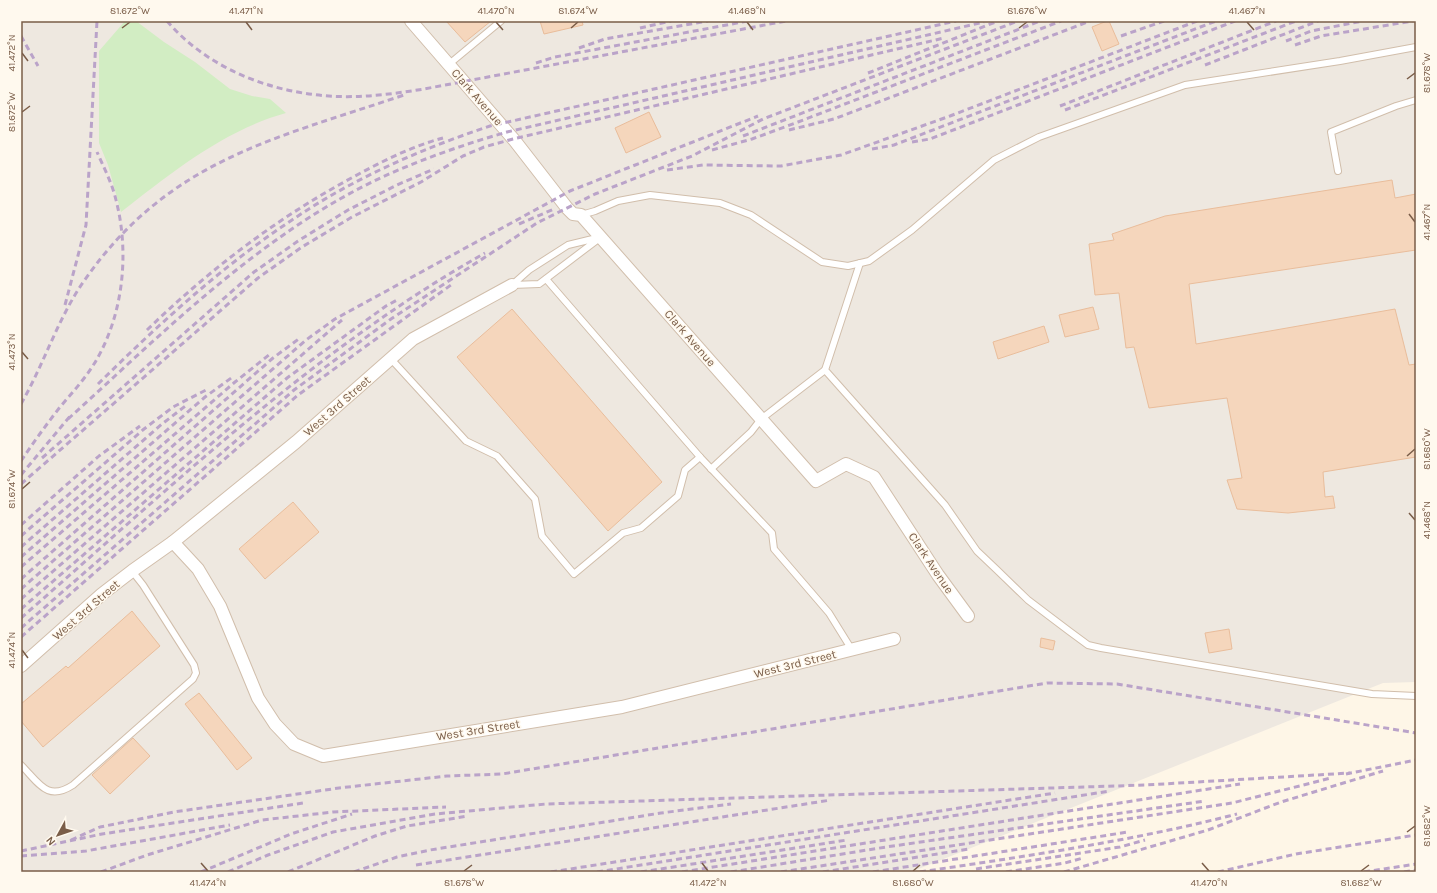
<svg xmlns="http://www.w3.org/2000/svg" width="1437" height="893" font-family="Karla,sans-serif">
<style>
.industrial{fill:#eee8e0}
.green{fill:#d2edc3}
.building{fill:#f5d6bc;stroke:#e9bd9b}
.lines{fill:none;stroke-linecap:round;stroke-linejoin:round}
.lane-casing{stroke:#d1beab;stroke-width:8}
.street-casing{stroke:#d1beab;stroke-width:14}
.lane{stroke:#fff;stroke-width:6}
.street{stroke:#fff;stroke-width:12}
.rail{stroke:#baa3c9;stroke-width:3;stroke-dasharray:6 4;stroke-linecap:butt}
.ticks{fill:none;stroke:#7a5d48;stroke-width:1.5}
.labels{text-anchor:middle;dominant-baseline:central;stroke-width:3;stroke-linejoin:round;paint-order:stroke}
.street-label{font-size:12px;fill:#7a5d48;stroke:#fff9ee}
.neatline{fill:none;stroke:#7a5d48;stroke-width:1.5}
.ticks-label{font-size:10px;text-anchor:middle;fill:#7a5d48}
</style>
<rect width="100%" height="100%" fill="#fef6e7"/>
<path class="industrial" d="M21,21H1416V682L1383,683L911,872H21Z"/>
<path class="green" d="M125,21H136L164,42L195,62L230,89L252,96L270,99L286,113C224,130 171,173 121,212L108,165L99,143V51Z"/>
<g class="building">
<path d="M446,21H491L465,42Z"/>
<path d="M540,21H582L583,25L544,34Z"/>
<path d="M1107,21H1109L1119,44L1102,51L1092,27Z"/>
<path d="M649,112L661,137L626,153L615,128Z"/>
<path d="M1392,180L1395,198L1416,194V250L1189,284L1196,344L1395,309L1409,365L1416,364V457L1323,472L1325,497L1333,496L1335,508L1288,513L1237,509L1227,480L1242,478L1227,398L1149,408L1134,347L1126,348L1119,293L1095,295L1089,244L1114,240L1112,234L1165,216Z"/>
<path d="M1093,307L1099,329L1065,337L1059,315Z"/>
<path d="M512,309L662,482L608,531L457,357Z"/>
<path d="M1044,326L1049,342L998,359L993,342Z"/>
<path d="M293,502L319,532L265,579L239,549Z"/>
<path d="M132,611L160,646L43,747L21,721V704L66,666L68,668Z"/>
<path d="M1229,629L1232,649L1209,653L1205,633Z"/>
<path d="M1041,638L1055,641L1053,650L1040,647Z"/>
<path d="M199,693L252,758L237,770L185,704Z"/>
<path d="M133,738L150,756L110,794L92,775Z"/>
</g>
<g class="lines">
<defs>
<g id="lane">
<path d="M448,65L501,21"/>
<path d="M1338,171L1331,132L1396,106L1416,100"/>
<path d="M581,215L595,211L618,201L650,195L720,203L751,215L822,262L848,266L869,261L912,230L994,160L1039,137L1185,85L1340,61L1416,47"/>
<path d="M601,237L539,284L512,285L529,270L568,245Z"/>
<path d="M860,263L825,370L945,505L977,551L997,570L1028,600L1069,631L1088,645L1101,648L1372,694L1416,696"/>
<path d="M546,279L700,457L772,533L774,549L829,613L852,650"/>
<path d="M391,359L466,441L497,456L535,499L542,536L574,574L623,533L641,528L678,496L685,470L700,457"/>
<path d="M711,469L751,432L761,419L825,370"/>
<path d="M21,765C39,783 47,802 73,785L193,679L196,673L194,665L143,585L132,571"/>
</g>
<g id="street">
<path d="M411,21L515,141L567,208L573,214L581,215L816,481L846,464L874,477L938,575L968,616"/>
<path d="M173,542L198,569L220,606L258,698L275,724L294,744L323,756L622,707L894,639"/>
<path d="M21,666L102,594L132,571L173,542L296,442L413,339L512,285"/>
</g>
</defs>
<use href="#lane" class="lane-casing"/>
<use href="#street" class="street-casing"/>
<use href="#lane" class="lane"/>
<use href="#street" class="street"/>
<g class="rail">
<path d="M167,21C215,77 294,101 366,96C385,95 405,92 424,89L786,21"/>
<path d="M640,28L671,21"/>
<path d="M21,36L38,66"/>
<path d="M1121,36L1164,21"/>
<path d="M1286,41L1311,31L1363,21"/>
<path d="M1295,45L1321,36L1413,21"/>
<path d="M579,48L605,39L708,21"/>
<path d="M536,63L555,57L748,21"/>
<path d="M1205,65L1318,21"/>
<path d="M868,73L998,21"/>
<path d="M1060,106L1276,21"/>
<path d="M1065,110L1296,21"/>
<path d="M789,130L834,119L1090,21"/>
<path d="M743,136L1040,21"/>
<path d="M912,142L930,139L1235,21"/>
<path d="M872,149L894,145L1216,21"/>
<path d="M712,150L752,139L798,122L1061,21"/>
<path d="M667,170L703,165L781,166L841,155L950,116L1197,21"/>
<path d="M519,224L554,209"/>
<path d="M65,305L86,225L97,21"/>
<path d="M147,330C207,272 273,221 346,181C377,164 409,147 443,138"/>
<path d="M98,384C158,325 221,267 292,220C352,179 421,149 490,126L956,21"/>
<path d="M21,404C44,364 58,318 84,281C168,160 274,139 404,95"/>
<path d="M68,419C163,333 257,238 374,181C416,161 462,145 507,132L984,22"/>
<path d="M42,458L254,272L298,241L348,210L397,185L434,169"/>
<path d="M21,461C33,443 46,425 60,407C72,393 84,380 94,364C123,317 130,254 116,200C112,183 104,168 97,152"/>
<path d="M21,475L71,415"/>
<path d="M21,484L258,278L302,247L352,217L421,182L463,156L484,147L513,139L944,38"/>
<path d="M21,525L99,456L140,426"/>
<path d="M21,536L144,429L173,407L208,389"/>
<path d="M21,547L162,424L188,404"/>
<path d="M21,557L205,397L234,376"/>
<path d="M21,567L235,382L270,354"/>
<path d="M21,579L273,358L300,338"/>
<path d="M21,589L306,340L335,319L570,191L758,116"/>
<path d="M21,599L342,320"/>
<path d="M21,609L287,378L386,306L399,299"/>
<path d="M21,618C169,489 313,350 485,253"/>
<path d="M21,628L294,390L391,319L537,223L595,194L692,156L763,119L1018,21"/>
<path d="M21,637L298,395L451,285"/>
<path d="M1346,774L1416,760"/>
<path d="M71,840L100,827L174,812L339,788L447,776L502,774L1047,683L1117,684L1416,733"/>
<path d="M21,851L102,834L303,803"/>
<path d="M21,856L86,851L230,825"/>
<path d="M416,865L831,800"/>
<path d="M976,869L1120,847L1145,840"/>
<path d="M21,871L23,872"/>
<path d="M101,872L147,855L262,820L333,812L446,807"/>
<path d="M201,872L291,834L352,814"/>
<path d="M228,872L268,855L333,832L435,814L546,804L1146,785L1350,773"/>
<path d="M288,872L375,836L407,826L468,816"/>
<path d="M354,872L397,857L430,850L661,813L731,804"/>
<path d="M551,872L1055,793"/>
<path d="M597,872L1110,791"/>
<path d="M641,872L847,840"/>
<path d="M682,872L1240,784"/>
<path d="M731,872L886,847L1205,801"/>
<path d="M781,872L1232,803L1331,778"/>
<path d="M823,872L969,849"/>
<path d="M873,872L1128,832"/>
<path d="M920,872C1026,856 1133,841 1237,814"/>
<path d="M1006,872L1065,863L1083,858"/>
<path d="M1064,872L1208,830L1281,802L1383,771"/>
<path d="M1218,872L1296,854L1416,835"/>
<path d="M1364,872L1416,864"/>
<path d="M1404,872L1416,870"/>
</g>
</g>
<path class="ticks" d="M246,22L252,30M496,22L503,30M747,22L753,30M1247,22L1254,30M122,28L130,22M571,28L578,22M1019,28L1027,22M22,53L28,61M1407,79L1415,73M22,112L30,106M1409,214L1415,222M22,352L28,359M1407,456L1415,449M22,489L30,482M1409,513L1415,520M22,650L28,658M1407,832L1415,826M201,863L208,871M702,863L708,871M1202,863L1209,871M464,871L472,865M913,871L920,865M1361,871L1369,865"/>
<g class="labels">
<g class="street-label">
<text transform="translate(477 97) rotate(49)">Clark Avenue</text>
<text transform="translate(690 338) rotate(49)">Clark Avenue</text>
<text transform="translate(337 406) rotate(-41)">West 3rd Street</text>
<text transform="translate(931 563) rotate(56)">Clark Avenue</text>
<text transform="translate(86 610) rotate(-41)">West 3rd Street</text>
<text transform="translate(795 664) rotate(-14)">West 3rd Street</text>
<text transform="translate(478 730) rotate(-9)">West 3rd Street</text>
</g>
</g>
<rect width="1437" height="893" fill="none" stroke="#fff9ee" stroke-width="44"/>
<g transform="translate(58 835) rotate(230)" stroke="#fff9ee" stroke-width="3" paint-order="stroke">
<path d="M0-3L7 15L0 10L-7 15Z" fill="#7a5d48"/>
<text y="-6" font-size="11" font-weight="bold" text-anchor="middle" fill="#7a5d48">N</text>
</g>
<rect x="22" y="22" width="1393" height="849" class="neatline"/>
<g class="ticks-label">
<text x="130" y="14">81.672°W</text>
<text x="246" y="14">41.471°N</text>
<text x="496" y="14">41.470°N</text>
<text x="578" y="14">81.674°W</text>
<text x="747" y="14">41.469°N</text>
<text x="1027" y="14">81.676°W</text>
<text x="1247" y="14">41.467°N</text>
<text transform="translate(11 53) rotate(-90)" y="4">41.472°N</text>
<text transform="translate(1426 73) rotate(-90)" y="4">81.678°W</text>
<text transform="translate(11 112) rotate(-90)" y="4">81.672°W</text>
<text transform="translate(1426 222) rotate(-90)" y="4">41.467°N</text>
<text transform="translate(11 352) rotate(-90)" y="4">41.473°N</text>
<text transform="translate(1426 449) rotate(-90)" y="4">81.680°W</text>
<text transform="translate(11 489) rotate(-90)" y="4">81.674°W</text>
<text transform="translate(1426 520) rotate(-90)" y="4">41.468°N</text>
<text transform="translate(11 650) rotate(-90)" y="4">41.474°N</text>
<text transform="translate(1426 826) rotate(-90)" y="4">81.682°W</text>
<text x="208" y="886">41.474°N</text>
<text x="464" y="886">81.678°W</text>
<text x="708" y="886">41.472°N</text>
<text x="913" y="886">81.680°W</text>
<text x="1209" y="886">41.470°N</text>
<text x="1361" y="886">81.682°W</text>
</g>
</svg>
